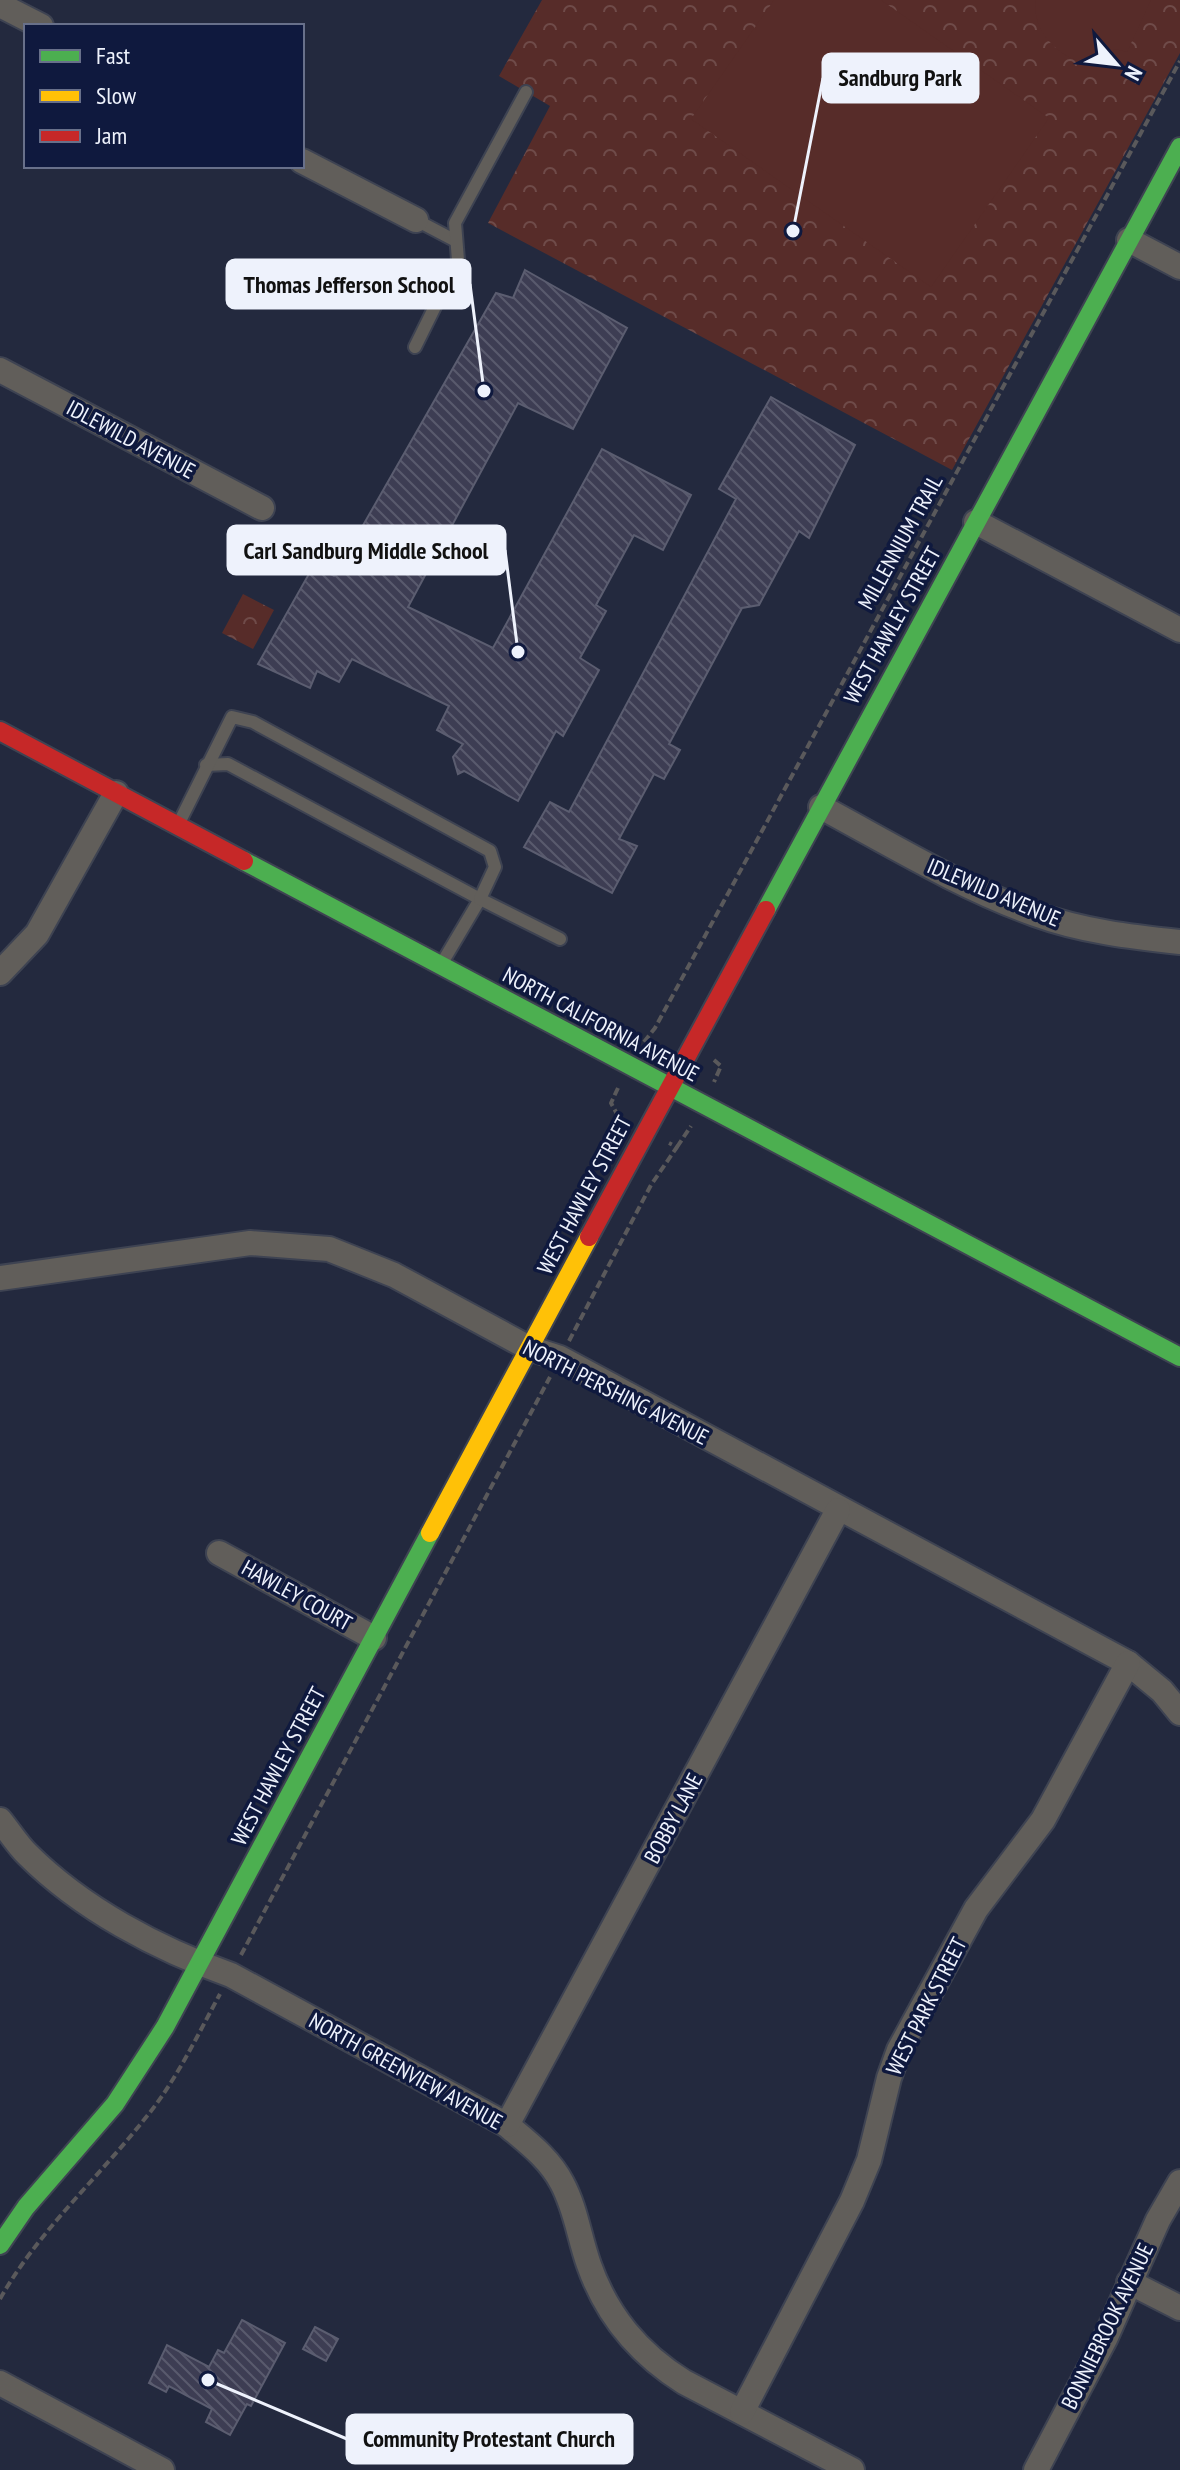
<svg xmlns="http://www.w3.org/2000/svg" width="1180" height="2470" font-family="'PT Sans Narrow',sans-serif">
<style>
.forest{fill:url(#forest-crowns)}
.pitch{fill:#572c29}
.building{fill:url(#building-back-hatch);stroke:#5b5d70;stroke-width:2}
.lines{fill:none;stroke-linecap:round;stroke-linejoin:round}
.lane-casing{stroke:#3e4352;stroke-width:16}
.street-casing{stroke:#3e4352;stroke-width:28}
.fast-casing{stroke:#3e4352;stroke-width:22}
.slow-casing{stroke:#3e4352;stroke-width:22}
.jam-casing{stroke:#3e4352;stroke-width:22}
.path{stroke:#5a595b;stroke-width:4;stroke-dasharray:8 4;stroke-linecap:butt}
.lane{stroke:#615e5a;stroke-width:12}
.street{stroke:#615e5a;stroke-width:24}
.fast{stroke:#4caf50;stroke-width:18}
.slow{stroke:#ffc107;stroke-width:18}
.jam{stroke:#c62828;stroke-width:18}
.labels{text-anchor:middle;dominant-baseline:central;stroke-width:7;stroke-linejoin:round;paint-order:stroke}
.street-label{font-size:22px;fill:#eef2fc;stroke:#0f193e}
.leader{fill:none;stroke:#eef2fc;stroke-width:3}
.callout-dot{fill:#eef2fc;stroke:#0f193e;stroke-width:3}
.callout{fill:#eef2fc;stroke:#eef2fc;stroke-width:3}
.callout-label{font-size:24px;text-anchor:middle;font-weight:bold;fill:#111}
</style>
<defs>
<pattern id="forest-crowns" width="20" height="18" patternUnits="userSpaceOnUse" patternTransform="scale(2)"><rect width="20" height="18" fill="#572c29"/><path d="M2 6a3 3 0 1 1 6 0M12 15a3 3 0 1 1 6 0" fill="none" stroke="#6f4b49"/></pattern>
<pattern id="building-back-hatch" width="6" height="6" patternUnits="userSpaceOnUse" patternTransform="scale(2)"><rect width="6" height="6" fill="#3d3d53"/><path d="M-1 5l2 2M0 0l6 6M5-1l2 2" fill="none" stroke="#595a6d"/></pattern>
</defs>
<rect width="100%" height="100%" fill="#23293e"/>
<g class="forest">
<path d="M542,0H1180V53L952,470L488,223L550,106L499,76Z"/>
<path d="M243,594L274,610L253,649L222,633Z"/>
</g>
<g class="pitch">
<path d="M774,0H881L1049,118L931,287L691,119Z"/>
<path d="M1036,0H1151L1127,52L1115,49C1109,53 1100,60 1093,61C1069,66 1042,40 1037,19C1035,13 1036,6 1036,0Z"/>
</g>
<g class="building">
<path d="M525,270L627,328L573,429L518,403L408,607L493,648L602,449L691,495L663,550L634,535L596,605L606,611L580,658L599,670L563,736L556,731L518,801L464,771L458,774L453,757L463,744L437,730L449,706L352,659L339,682L317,671L310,688L258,664L314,565L334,576L496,293L513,298Z"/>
<path d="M771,397L855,445L809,538L799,531L759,605L742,608L669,744L680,750L664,779L654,774L619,839L637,846L612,893L524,847L550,802L569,812L736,499L719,489Z"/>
<path d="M242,2320L285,2343L251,2406L247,2404L230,2435L206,2422L212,2409L169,2386L166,2392L149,2383L167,2345L209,2367L218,2350L224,2353Z"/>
<path d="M315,2327L338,2339L326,2361L303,2349Z"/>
</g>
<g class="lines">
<defs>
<g id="lane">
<path d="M416,220L456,241"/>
<path d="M415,347L458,260L455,223L526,92"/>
<path d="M206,765L228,764L480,899L442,963"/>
<path d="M178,825L232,717L253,722L490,851L495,867L480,899L560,939"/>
</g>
<g id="street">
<path d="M0,5L41,26"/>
<path d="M302,161L416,220"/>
<path d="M1129,240L1180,267"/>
<path d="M0,370L262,508"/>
<path d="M976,522L1180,630"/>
<path d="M821,807C890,844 960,887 1035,914C1081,931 1132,937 1180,942"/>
<path d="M0,973L37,934L116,793"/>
<path d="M0,1278L250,1243L329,1249L394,1275L529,1348L560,1358L1128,1663L1162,1691L1180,1713"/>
<path d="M219,1553L374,1638"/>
<path d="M0,1820C9,1831 17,1844 27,1854C82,1909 158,1949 231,1975L507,2125C527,2142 549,2158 562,2183C576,2209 579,2237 589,2265C607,2316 638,2353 684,2382L852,2470"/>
<path d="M507,2125L838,1510"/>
<path d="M1129,2282L1180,2308"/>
<path d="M0,2383L162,2470"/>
<path d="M742,2412L852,2201L869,2160L889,2078L899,2050L976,1909L1043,1820L1128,1663"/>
<path d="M1036,2470L1105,2339L1158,2220L1180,2182"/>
</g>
<g id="fast">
<path d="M244,861L1180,1357"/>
<path d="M766,910L1180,147"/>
<path d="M0,2245L26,2207L115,2104L165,2027L430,1533"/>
</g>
<path id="slow" d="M430,1533L589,1237"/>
<g id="jam">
<path d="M0,731L244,861"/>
<path d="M589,1237L766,910"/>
</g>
</defs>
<use href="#lane" class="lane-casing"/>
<use href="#street" class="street-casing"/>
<use href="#fast" class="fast-casing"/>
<use href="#slow" class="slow-casing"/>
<use href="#jam" class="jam-casing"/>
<g class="path">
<path d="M644,1042L655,1028L1180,61"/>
<path d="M714,1060L721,1066L714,1082"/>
<path d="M618,1088L611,1103L617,1114L623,1117"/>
<path d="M677,1147L691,1126"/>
<path d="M569,1341L651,1185L677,1147L669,1143"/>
<path d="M241,1955L550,1377"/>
<path d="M0,2299C37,2233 96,2180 143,2121C175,2083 196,2038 220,1994"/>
</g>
<use href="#lane" class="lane"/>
<use href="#street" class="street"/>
<use href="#fast" class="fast"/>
<use href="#slow" class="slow"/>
<use href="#jam" class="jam"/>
</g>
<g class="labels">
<g class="street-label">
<text transform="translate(131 439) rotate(28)">IDLEWILD AVENUE</text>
<text transform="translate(900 542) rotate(-61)">MILLENNIUM TRAIL</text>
<text transform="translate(892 625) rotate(-61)">WEST HAWLEY STREET</text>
<text transform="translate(994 892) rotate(23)">IDLEWILD AVENUE</text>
<text transform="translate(601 1024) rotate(28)">NORTH CALIFORNIA AVENUE</text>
<text transform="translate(584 1195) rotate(-62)">WEST HAWLEY STREET</text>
<text transform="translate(616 1392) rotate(27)">NORTH PERSHING AVENUE</text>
<text transform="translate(297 1595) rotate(29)">HAWLEY COURT</text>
<text transform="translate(278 1766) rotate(-62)">WEST HAWLEY STREET</text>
<text transform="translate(673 1818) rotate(-62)">BOBBY LANE</text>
<text transform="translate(926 2006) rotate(-63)">WEST PARK STREET</text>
<text transform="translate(406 2071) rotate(29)">NORTH GREENVIEW AVENUE</text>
<text transform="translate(1107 2326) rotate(-64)">BONNIEBROOK AVENUE</text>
</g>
</g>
<path class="leader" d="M793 231L823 78M484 391L470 284M518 652L505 550M208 2380L347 2439"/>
<g class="callout-dot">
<circle cx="793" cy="231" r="8"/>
<circle cx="484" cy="391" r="8"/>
<circle cx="518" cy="652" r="8"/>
<circle cx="208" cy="2380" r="8"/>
</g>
<g class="callout">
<rect x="823" y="54" width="155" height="48" rx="8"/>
<rect x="227" y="260" width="243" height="48" rx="8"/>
<rect x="228" y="526" width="277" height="48" rx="8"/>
<rect x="347" y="2415" width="285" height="48" rx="8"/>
</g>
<g class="callout-label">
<text x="900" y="86">Sandburg Park</text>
<text x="349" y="293">Thomas Jefferson School</text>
<text x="366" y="559">Carl Sandburg Middle School</text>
<text x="489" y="2447">Community Protestant Church</text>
</g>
<rect x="24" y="24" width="280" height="144" fill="#0f193e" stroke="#68708a" stroke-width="2"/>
<rect x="40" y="50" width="40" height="12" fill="#4caf50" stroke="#68708a" stroke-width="2"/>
<text x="96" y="64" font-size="24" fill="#eef2fc">Fast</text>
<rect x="40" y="90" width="40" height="12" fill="#ffc107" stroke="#68708a" stroke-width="2"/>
<text x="96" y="104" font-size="24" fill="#eef2fc">Slow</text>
<rect x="40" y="130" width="40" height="12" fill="#c62828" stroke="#68708a" stroke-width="2"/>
<text x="96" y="144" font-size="24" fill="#eef2fc">Jam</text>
<g transform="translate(1116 64) rotate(118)" stroke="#0f193e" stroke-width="6" paint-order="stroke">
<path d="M0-6L14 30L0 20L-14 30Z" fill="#eef2fc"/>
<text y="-12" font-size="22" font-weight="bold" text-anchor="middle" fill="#eef2fc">N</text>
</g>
</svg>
